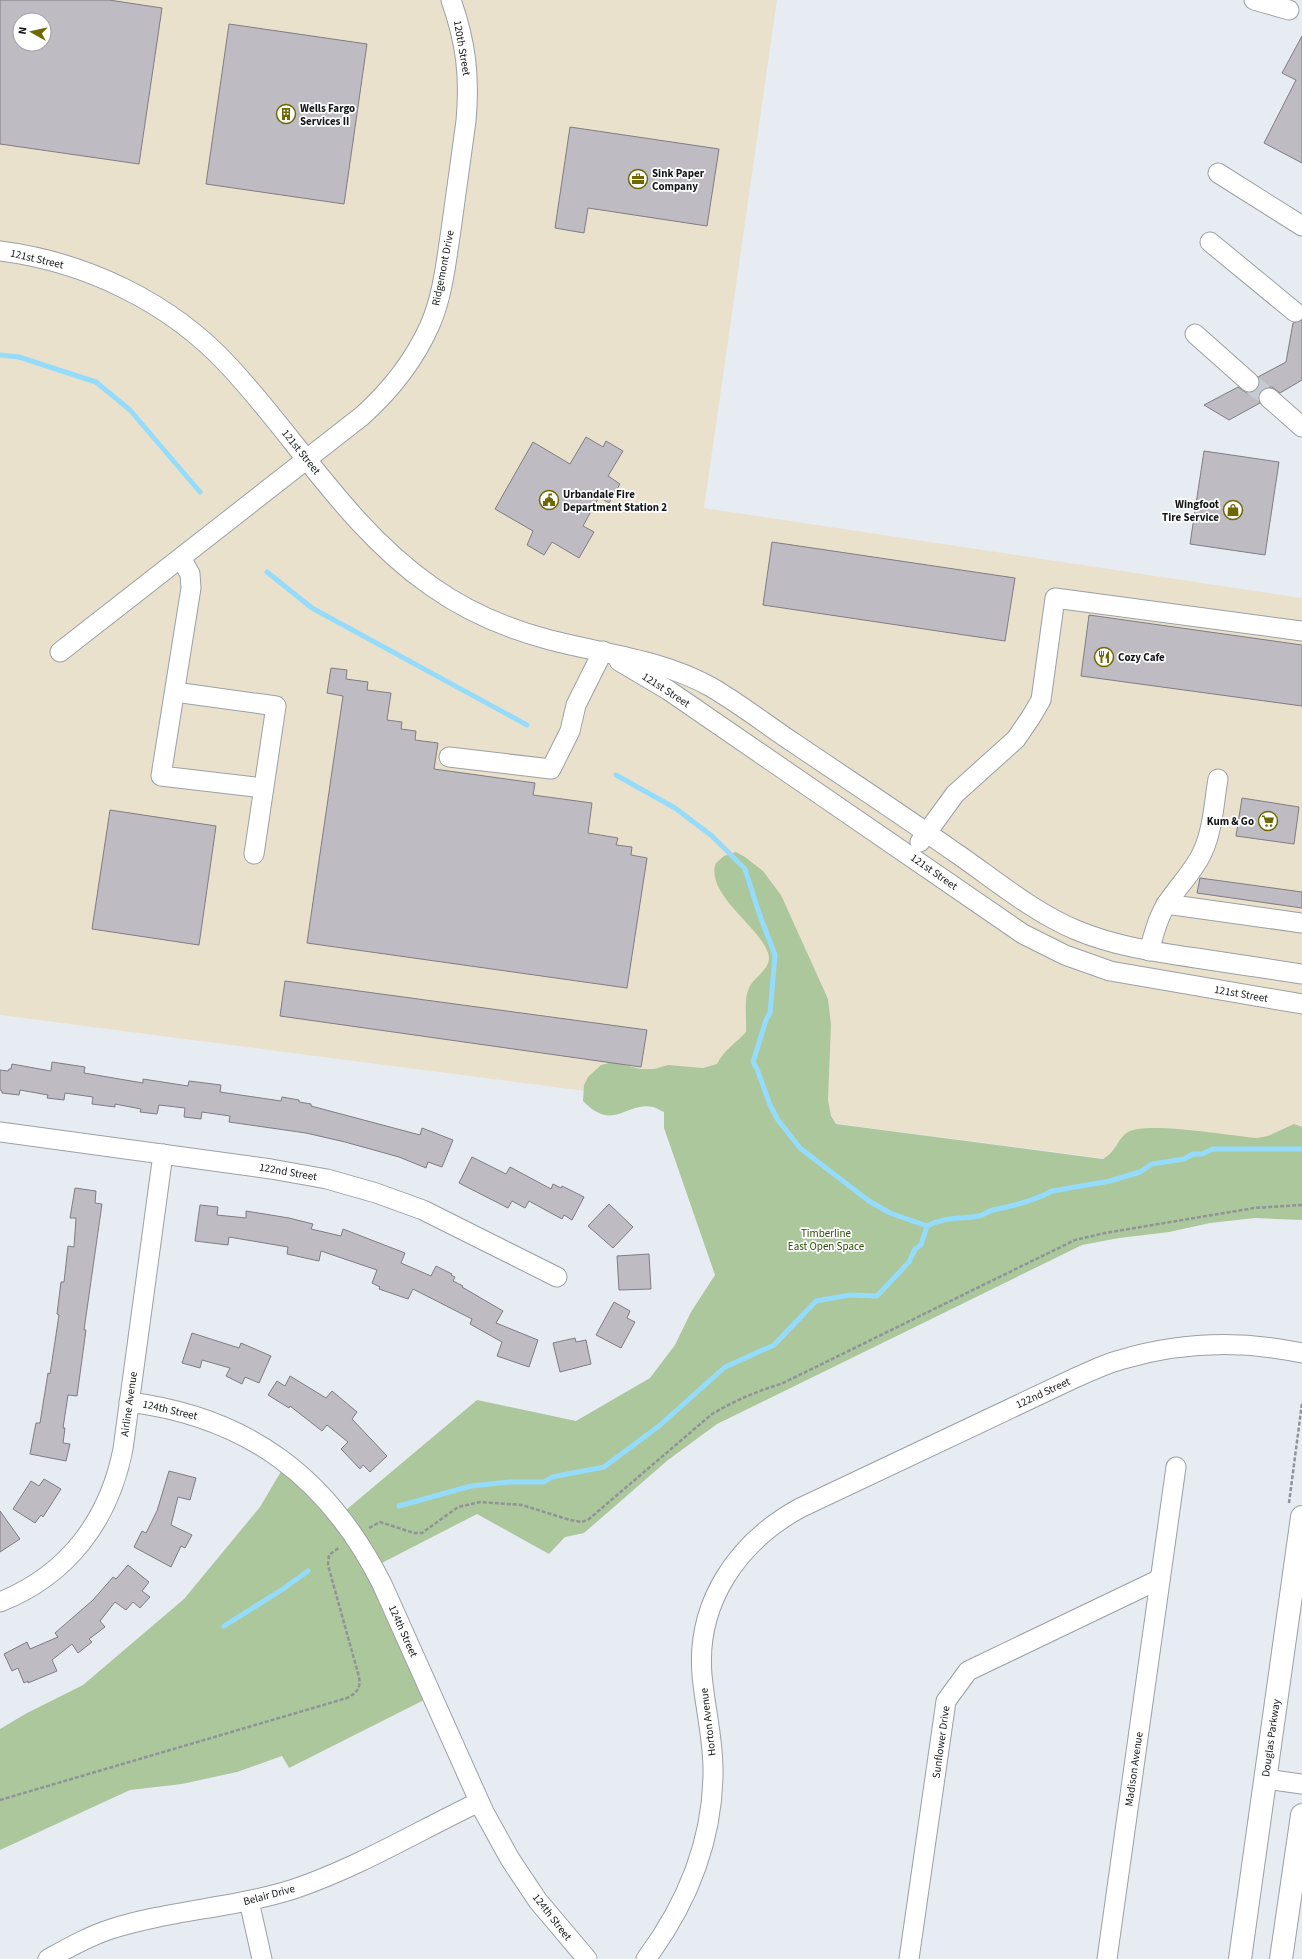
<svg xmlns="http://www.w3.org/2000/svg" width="1302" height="1959" font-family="'Source Sans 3',sans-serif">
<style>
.commercial{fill:#eae1cc;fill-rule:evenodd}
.green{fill:#acc79b}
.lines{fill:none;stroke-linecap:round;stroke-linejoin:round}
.stream{stroke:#95dcfc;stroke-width:5}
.building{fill:#bebbc3;stroke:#7f7c83;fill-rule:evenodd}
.minor-tunnel{stroke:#c7ccd2;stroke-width:19;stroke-dasharray:19 10;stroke-linecap:butt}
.minor-casing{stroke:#9aa0a6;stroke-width:21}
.major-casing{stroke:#9aa0a6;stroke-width:24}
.path{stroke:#909398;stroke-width:2.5;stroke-dasharray:4 2;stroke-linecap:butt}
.minor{stroke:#fff;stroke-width:19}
.major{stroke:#fff;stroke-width:22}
.labels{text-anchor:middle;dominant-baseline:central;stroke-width:3.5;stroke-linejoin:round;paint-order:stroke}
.street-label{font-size:11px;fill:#141618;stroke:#fff}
.poi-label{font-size:11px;font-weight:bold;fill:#141618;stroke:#fff;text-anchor:start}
.park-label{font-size:11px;fill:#284c00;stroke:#fff}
</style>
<rect width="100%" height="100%" fill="#e7ecf3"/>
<path class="commercial" d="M0,0H777L704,508L1302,598V1184L0,1015ZM20,20H44V44H20Z"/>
<path class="green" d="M736,852L745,857L763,871L781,895L828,999L831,1025L828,1100L831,1116L836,1124L1103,1159C1117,1151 1117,1139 1128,1132C1146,1121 1231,1136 1257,1138L1268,1136L1294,1124L1302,1127V1220L1255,1218L1210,1223L1169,1232L1119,1238L1082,1245L717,1424L668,1460L584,1533L565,1537L549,1554L477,1514L374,1567L432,1696L289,1768L282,1756L237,1772L182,1784L130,1790L0,1850V1729L27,1713L83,1685L184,1599L260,1507L286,1463L340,1515L477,1400L576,1421L650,1378L675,1345L691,1312L715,1275L664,1128V1112C661,1111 657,1108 653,1107C626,1101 614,1133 583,1101L584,1085L588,1077L601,1065L613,1062L640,1069H654L668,1065L703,1068L717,1064C724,1050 736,1043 746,1032C747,1017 743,999 750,986C756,975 773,968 768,953C760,927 704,893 716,863L724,856Z"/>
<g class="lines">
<g class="stream">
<path d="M0,355L19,357L96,382L130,410L200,492"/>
<path d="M267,572L312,608L527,725"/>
<path d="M616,775L675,808L712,836L745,869L759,913L775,955L770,1013L766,1020L753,1062L757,1069L770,1105L778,1120L800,1148L869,1201L890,1213L927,1226"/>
<path d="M399,1506L471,1486L509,1482H544L552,1477L604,1467L659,1426L725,1367L774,1345L816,1301L850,1295L877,1296L909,1262L915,1249L921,1245L927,1226C943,1217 961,1219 979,1216C984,1215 988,1211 993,1210C1013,1206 1034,1201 1052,1191L1110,1181L1140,1172L1152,1164L1184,1159L1193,1154H1202L1213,1149H1302"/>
<path d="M224,1626L283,1589L308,1571"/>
</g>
</g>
<g class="building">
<path d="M0,0H109L162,8L139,164L0,144ZM20,20H44V44H20Z"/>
<path d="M229,24L367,44L344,204L206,184Z"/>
<path d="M1302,36V163L1264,143L1296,80L1282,73Z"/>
<path d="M570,127L719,149L707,226L588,208L584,233L555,228Z"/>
<path d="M1302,320V380L1280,393L1272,387L1265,388L1258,395L1260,403L1229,420L1204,405L1238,387L1247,393L1257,390L1260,384L1258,377L1286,362L1293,323Z"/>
<path d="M586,437L603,447L606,441L623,451L608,476L620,484L609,503L599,497L583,526L594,532L579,558L552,542L544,555L527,545L533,531L495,509L533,442L570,464Z"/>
<path d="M1204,451L1279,462L1265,555L1190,544Z"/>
<path d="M772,542L1015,578L1005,641L763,605Z"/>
<path d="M1089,615L1302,645V706L1081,676Z"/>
<path d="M331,668L347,670L346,679L368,682L367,690L391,693L387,720L402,722L401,729L416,731L415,740L438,743L434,769L535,783L533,795L592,803L588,833L618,838L616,845L632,847L631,855L647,858L627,988L307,943L343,696L327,693Z"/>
<path d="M1242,798L1299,807L1294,844L1236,836Z"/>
<path d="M110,810L216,826L199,945L92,929Z"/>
<path d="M1200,878L1302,892V908L1197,893Z"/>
<path d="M285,981L647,1030L641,1067L280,1016Z"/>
<path d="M52,1062L85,1067L84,1073L143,1083V1079L188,1086L189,1081L221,1085L220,1092L281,1101L282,1097L299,1100V1102L311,1104V1106L420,1135L422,1128L453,1140L442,1167L428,1162L426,1168L399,1157L345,1142L306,1133L229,1122L230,1116L202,1112L201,1119L184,1117L185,1108L159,1105L157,1114L140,1112L141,1109L115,1104V1107L92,1104L93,1097L65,1093L64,1100L47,1098L48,1095L20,1090L19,1095L2,1093V1091L0,1090V1070L8,1071L9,1069H11L12,1064L51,1071Z"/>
<path d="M472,1157L506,1174L510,1167L551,1189L553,1184L561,1188L562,1186L584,1197L572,1220L564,1215L562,1219L529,1201L525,1208L512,1201L508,1208L459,1183Z"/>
<path d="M75,1188L96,1191L95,1203L102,1204L84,1330H86L77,1396L68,1395L63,1428H65L63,1443L70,1444L66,1461L30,1454L36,1423H40L48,1373L50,1374L59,1315L57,1314L61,1282H64L68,1246L74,1247L76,1218H70Z"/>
<path d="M609,1204L633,1227L613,1248L588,1226Z"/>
<path d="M200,1205L218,1207L217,1215L246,1218V1211L289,1218L313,1224L311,1229L341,1236L343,1229L405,1253L401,1263L431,1276L436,1266L452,1274L451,1275L455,1277L453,1281L463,1286L462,1287L503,1311L496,1323L538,1340L529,1367L497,1356L502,1342L470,1324L472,1319L413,1289L408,1299L379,1289L380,1287L372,1283L377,1270L321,1251L319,1261L287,1254L288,1247L229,1237L228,1245L195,1241Z"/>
<path d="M649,1254L651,1289L619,1290L617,1256Z"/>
<path d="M614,1302L630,1311L627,1318L635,1322L621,1348L596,1335Z"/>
<path d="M192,1333L239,1348L241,1343L271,1356L259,1383L245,1377L242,1384L226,1376L230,1368L202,1360L200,1368L182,1363Z"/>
<path d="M575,1338L576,1342L586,1340L591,1364L560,1372L553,1343Z"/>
<path d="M290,1376L326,1398L332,1391L357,1412L352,1419L387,1456L370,1472L363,1465L360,1469L341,1449L348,1442L327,1425L322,1431L290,1406L289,1408L268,1395L277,1381L285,1386Z"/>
<path d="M169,1471L196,1478L190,1500L178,1497L171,1525L192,1535L185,1548L181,1546L171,1567L134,1547L142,1531L146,1533L157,1511Z"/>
<path d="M44,1479L61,1489L43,1517L41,1515L35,1523L13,1509L31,1481L39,1486Z"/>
<path d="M0,1511L20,1539L0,1552Z"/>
<path d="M128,1565L149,1582L142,1591L150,1597L140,1608L133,1602L126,1610L115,1602L100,1621L105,1627L89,1639L92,1642L78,1653L72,1644L52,1660L57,1671L28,1683V1681L24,1683L18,1668L12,1671L4,1654L27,1642L30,1649L58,1637L55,1633L93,1600L113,1577L116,1579Z"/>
</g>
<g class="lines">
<path class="minor-tunnel" d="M1249,382L1269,398"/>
<defs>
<g id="minor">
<path d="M1254,0L1289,10"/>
<path d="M1218,173L1302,226"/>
<path d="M1210,242L1295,312"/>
<path d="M0,251C86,262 170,302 229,366C297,439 348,528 431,586C466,611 508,629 550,640C604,654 661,659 711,687C740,704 767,725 794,743C847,779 901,814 953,851C993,878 1031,911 1076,930C1114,946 1155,952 1196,958C1231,963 1267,969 1302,974"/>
<path d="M1195,334L1249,382"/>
<path d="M1269,398L1302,427"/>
<path d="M181,558L190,574L191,588L161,776L263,788"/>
<path d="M60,652L362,416C391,390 414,361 430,325C443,295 446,262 451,230C456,194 461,158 466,121C470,77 466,42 451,0"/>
<path d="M619,661L668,690L1023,934L1065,955L1110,971L1302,1004"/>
<path d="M175,692L276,706L254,854"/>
<path d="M449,757L551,769L570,731L576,705L603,651"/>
<path d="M920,842L955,794L1016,739L1031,717L1041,700L1055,598L1302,631"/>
<path d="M1166,904L1302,923"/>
<path d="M1149,951C1154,934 1158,916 1168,902C1179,885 1195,870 1203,851C1213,829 1214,802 1218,779"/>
<path d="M0,1132L271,1169L327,1179L376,1193L423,1210L557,1277"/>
<path d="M129,1402C248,1417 328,1477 382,1584L484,1812L510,1859L538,1901L587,1959"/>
<path d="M0,1602C68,1575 109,1520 123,1449L163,1154"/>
<path d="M1265,1779L1302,1784"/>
<path d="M249,1901L262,1959"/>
<path d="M48,1959C68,1948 89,1936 111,1929C171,1910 234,1908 294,1889C359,1867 418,1831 479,1802"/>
<path d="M646,1959C686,1905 712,1843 713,1775C714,1741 705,1709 702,1675C696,1602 738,1542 800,1508L1077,1377C1091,1371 1105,1364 1120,1360C1180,1342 1241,1340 1302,1353"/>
<path d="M909,1959L946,1701L968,1671L1160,1579"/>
<path d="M1107,1959L1176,1467"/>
</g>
<g id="major">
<path d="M1240,1959L1302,1517"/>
<path d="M1281,1959L1302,1815"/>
</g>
</defs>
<use href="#minor" class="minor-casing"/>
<use href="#major" class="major-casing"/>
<g class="path">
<path d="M1289,1503L1302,1403"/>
<path d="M369,1528L380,1522L414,1533H422L458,1507L480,1502L522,1505L570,1520L582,1522L589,1519L712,1414C734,1401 757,1391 781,1384L1075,1240L1105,1233L1254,1208L1302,1205"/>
<path d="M0,1800L347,1698C357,1693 361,1688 359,1677L328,1565L329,1555L340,1547"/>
</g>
<use href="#minor" class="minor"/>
<use href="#major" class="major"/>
</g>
<defs>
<symbol id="building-ring" viewBox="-11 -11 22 22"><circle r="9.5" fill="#fff" stroke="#6f6800" stroke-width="1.5"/><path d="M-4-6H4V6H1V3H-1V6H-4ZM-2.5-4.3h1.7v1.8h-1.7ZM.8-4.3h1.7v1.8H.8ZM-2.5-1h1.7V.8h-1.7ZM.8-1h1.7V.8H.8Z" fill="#6f6800"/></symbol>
<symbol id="office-ring" viewBox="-11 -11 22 22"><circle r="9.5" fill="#fff" stroke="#6f6800" stroke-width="1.5"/><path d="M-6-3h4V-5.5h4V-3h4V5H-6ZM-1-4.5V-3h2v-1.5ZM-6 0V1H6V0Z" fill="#6f6800"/></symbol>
<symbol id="civic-ring" viewBox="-11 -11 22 22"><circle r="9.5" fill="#fff" stroke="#6f6800" stroke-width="1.5"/><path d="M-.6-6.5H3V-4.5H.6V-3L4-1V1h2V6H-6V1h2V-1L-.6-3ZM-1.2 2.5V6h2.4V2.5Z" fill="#6f6800"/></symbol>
<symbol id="shop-ring" viewBox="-11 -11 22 22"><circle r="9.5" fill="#fff" stroke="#6f6800" stroke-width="1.5"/><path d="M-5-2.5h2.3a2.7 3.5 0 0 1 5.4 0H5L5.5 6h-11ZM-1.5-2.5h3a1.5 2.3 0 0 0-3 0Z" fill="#6f6800"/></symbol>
<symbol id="restaurant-ring" viewBox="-11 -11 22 22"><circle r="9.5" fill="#fff" stroke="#6f6800" stroke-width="1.5"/><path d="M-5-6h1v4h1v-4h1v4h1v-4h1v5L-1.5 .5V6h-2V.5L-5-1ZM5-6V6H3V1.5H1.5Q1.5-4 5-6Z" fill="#6f6800"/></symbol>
<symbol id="supermarket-ring" viewBox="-11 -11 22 22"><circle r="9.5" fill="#fff" stroke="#6f6800" stroke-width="1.5"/><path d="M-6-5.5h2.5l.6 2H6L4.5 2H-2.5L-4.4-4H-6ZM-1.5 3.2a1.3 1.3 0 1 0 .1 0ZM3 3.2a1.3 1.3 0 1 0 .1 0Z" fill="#6f6800"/></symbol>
</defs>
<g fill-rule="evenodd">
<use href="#building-ring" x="275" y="103" width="22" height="22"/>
<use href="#office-ring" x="627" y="168" width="22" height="22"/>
<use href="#civic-ring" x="538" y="489" width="22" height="22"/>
<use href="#shop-ring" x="1222" y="499" width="22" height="22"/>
<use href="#restaurant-ring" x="1093" y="646" width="22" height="22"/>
<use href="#supermarket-ring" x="1257" y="810" width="22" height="22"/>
</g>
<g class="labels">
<g class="street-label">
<text transform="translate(462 48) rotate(80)">120th Street</text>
<text transform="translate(37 259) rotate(13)">121st Street</text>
<text transform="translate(443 268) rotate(-79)">Ridgemont Drive</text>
<text transform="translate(301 452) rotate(51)">121st Street</text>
<text transform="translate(666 690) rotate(33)">121st Street</text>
<text transform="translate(934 872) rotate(35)">121st Street</text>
<text transform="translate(1241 994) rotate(10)">121st Street</text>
<text transform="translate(288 1172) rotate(10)">122nd Street</text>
<text transform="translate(1043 1393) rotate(-25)">122nd Street</text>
<text transform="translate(129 1404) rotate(-82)">Airline Avenue</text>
<text transform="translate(170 1410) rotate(13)">124th Street</text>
<text transform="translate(403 1631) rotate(66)">124th Street</text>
<text transform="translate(708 1722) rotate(-97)">Horton Avenue</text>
<text transform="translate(1271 1738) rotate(-82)">Douglas Parkway</text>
<text transform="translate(941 1742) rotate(-82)">Sunflower Drive</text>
<text transform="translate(1134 1769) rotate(-82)">Madison Avenue</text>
<text transform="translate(269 1895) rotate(-15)">Belair Drive</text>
<text transform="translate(552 1917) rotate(52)">124th Street</text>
</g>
<g class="poi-label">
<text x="300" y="108">Wells Fargo<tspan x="300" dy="13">Services II</tspan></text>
<text x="652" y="173">Sink Paper<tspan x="652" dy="13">Company</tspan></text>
<text x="563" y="494">Urbandale Fire<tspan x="563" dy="13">Department Station 2</tspan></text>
<text x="1219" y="504" text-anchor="end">Wingfoot<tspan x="1219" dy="13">Tire Service</tspan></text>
<text x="1118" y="657">Cozy Cafe</text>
<text x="1254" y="821" text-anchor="end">Kum &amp; Go</text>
</g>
<g class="park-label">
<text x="826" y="1233">Timberline<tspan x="826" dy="13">East Open Space</tspan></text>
</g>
</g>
<g transform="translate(32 32) rotate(278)"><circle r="19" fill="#ffffff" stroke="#a1a2a3"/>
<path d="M0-3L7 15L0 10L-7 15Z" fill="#6f6800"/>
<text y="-6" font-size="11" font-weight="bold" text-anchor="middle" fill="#141618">N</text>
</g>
</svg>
